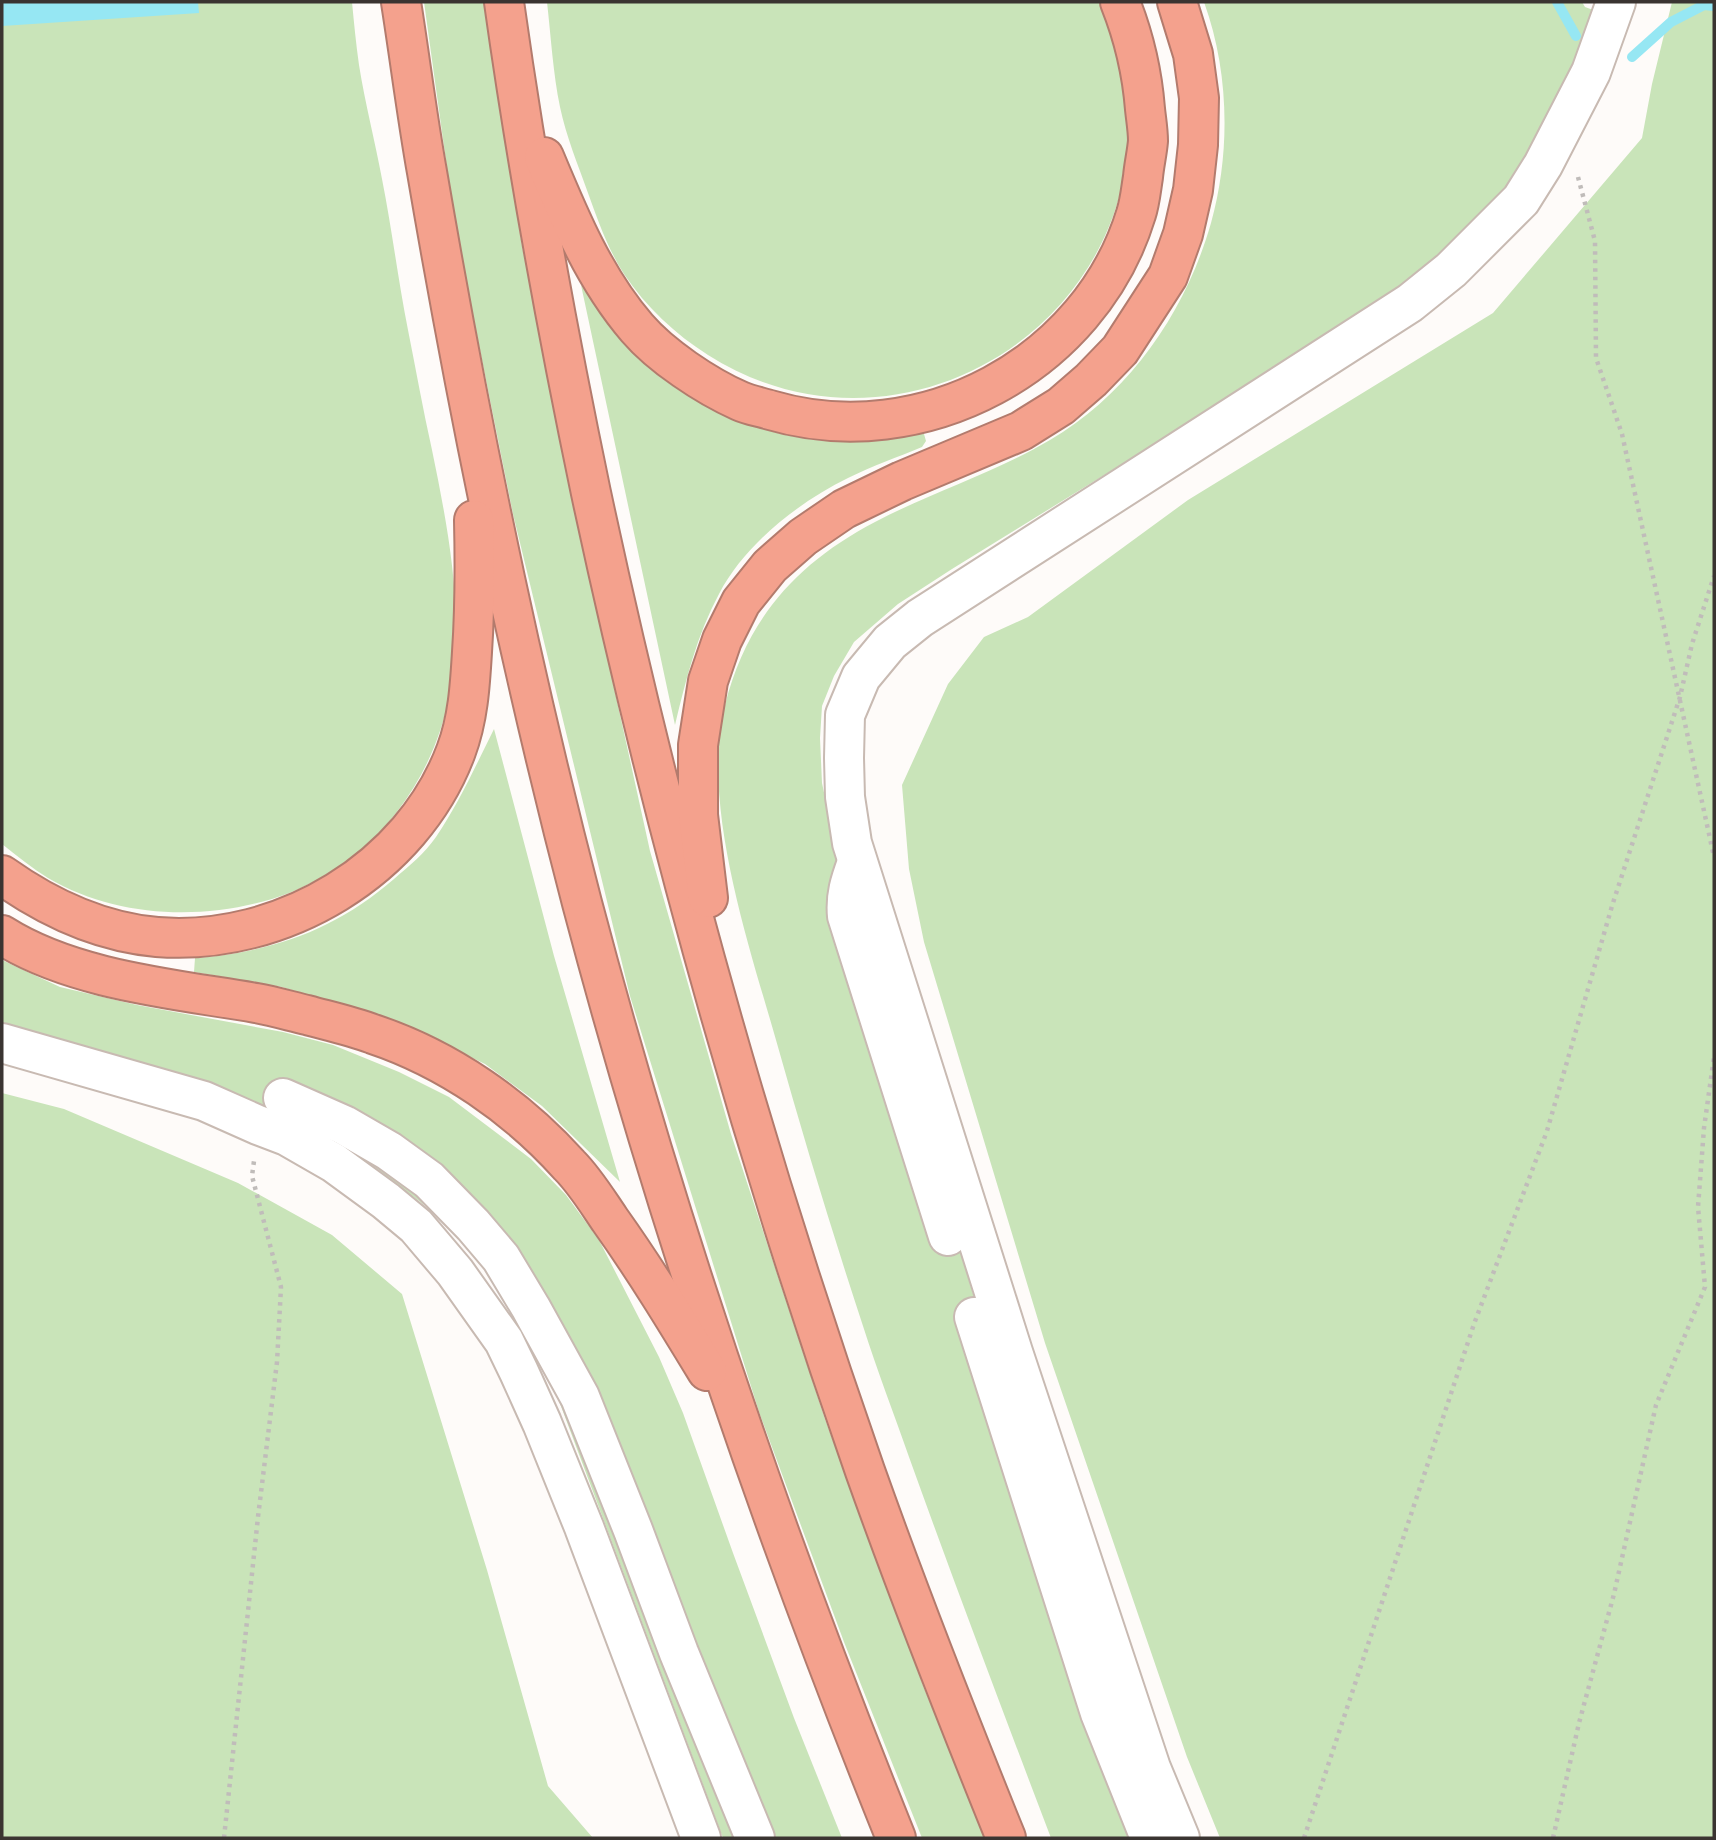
<svg xmlns="http://www.w3.org/2000/svg" width="1716" height="1840" font-family="'DM Sans',sans-serif">
<style>
.green{fill:#c9e4b9}
.water{fill:#96e7f3}
.lines{fill:none;stroke-linecap:round;stroke-linejoin:round}
.stream{stroke:#96e7f3;stroke-width:10}
.minor-casing{stroke:#c8bab2;stroke-width:42}
.highway-casing{stroke:#b37b6d;stroke-width:42}
.path{stroke:#c0bcba;stroke-width:4.5;stroke-dasharray:3.5 5;stroke-linecap:butt}
.minor{stroke:#fff;stroke-width:38}
.highway{stroke:#f4a18d;stroke-width:38}
</style>
<rect width="100%" height="100%" fill="#fefbf9"/>
<g class="green">
<path d="M2,2H352C354,23 356,44 359,65C365,103 375,141 382,179C392,229 398,280 408,330C416,370 423,410 432,450C458,576 481,703 396,813C365,853 320,884 272,899C199,921 115,917 48,878C32,868 17,856 2,844Z"/>
<path d="M424,2H485L522,246L584,551L650,851L731,1134L825,1419L924,1688L986,1838H922L844,1642L759,1412L630,996L513,514L455,226Z"/>
<path d="M547,2H1100C1117,46 1132,89 1129,138C1117,345 885,468 708,355C675,334 646,307 624,274C608,249 598,221 588,193C578,165 566,136 560,107C553,73 551,37 547,2Z"/>
<path d="M1204,2H1582L1585,7L1596,11L1579,61L1515,181L1404,290L952,569L898,604L854,642L834,676L822,706L820,738L822,783L831,826L915,1094L1057,1583L1151,1838H1051C1003,1712 955,1585 909,1457C894,1414 877,1370 863,1326C832,1232 803,1136 776,1040C749,945 700,802 725,705C747,618 797,563 875,522C932,492 994,473 1050,440C1130,393 1186,311 1211,223C1231,151 1229,71 1204,2Z"/>
<path d="M1672,2H1714V1838H1220L1187,1757L1045,1343L924,942L909,869L902,785L948,684L984,637L1028,617L1188,500L1493,313L1642,138L1652,84Z"/>
<path d="M581,285C595,306 610,326 626,345C677,401 754,436 829,441C860,442 890,437 919,432L924,434L926,441L922,447C898,457 872,466 848,478C799,502 745,544 719,594C697,635 686,679 675,725Z"/>
<path d="M494,729L554,956L620,1182L542,1106L485,1064L425,1035L350,1008L282,987L194,972L195,958C273,952 335,930 394,879C409,866 425,853 436,837C459,803 476,765 494,729Z"/>
<path d="M2,960L60,987L137,1005L283,1032L333,1045L399,1072L449,1097L531,1159L566,1195L599,1240L659,1357L683,1413L733,1553L794,1718L842,1838H723L553,1385L490,1267L440,1217L372,1165L314,1131L2,1035Z"/>
<path d="M2,1093L64,1109L238,1183L332,1235L402,1294L487,1570L548,1786L593,1838H2Z"/>
</g>
<path class="water" d="M2,2H198L199,13L2,26Z"/>
<g class="lines">
<g class="stream">
<path d="M1557,2L1576,36"/>
<path d="M1632,57L1671,22L1704,5L1714,6"/>
</g>
<defs>
<g id="minor">
<path d="M857,862C850,881 845,896 847,916L948,1236"/>
<path d="M2,1043L204,1101L258,1125L287,1136L334,1163L386,1201L416,1226L455,1272L504,1341L519,1372L542,1423L584,1527L701,1838"/>
<path d="M283,1098L344,1125L389,1151L429,1180L473,1225L501,1258L531,1308L580,1397L633,1530L679,1653L755,1838"/>
<path d="M974,1317L1100,1713L1150,1838"/>
<path d="M1180,1838L1151,1768L1013,1352L852,843L845,797L844,758L845,715L861,677L890,642L920,618L1410,303L1451,270L1521,200L1543,165L1591,72L1616,2"/>
</g>
<g id="highway">
<path d="M401,2C410,59 417,116 427,172C469,418 519,662 582,903C666,1221 773,1533 896,1838"/>
<path d="M504,2C527,166 557,330 591,493C662,825 753,1151 865,1471C909,1595 957,1717 1006,1838"/>
<path d="M544,157C569,217 594,278 637,328C661,356 706,386 740,401C749,405 760,407 770,410C922,455 1090,365 1136,214C1140,202 1141,189 1143,177C1144,165 1147,153 1148,141C1148,130 1146,119 1145,109C1142,71 1134,37 1120,2"/>
<path d="M2,875C47,907 101,932 157,937C282,947 412,869 456,751C468,719 470,686 472,652C475,608 475,564 474,520"/>
<path d="M708,898L698,815V745L708,681L722,640L741,602L770,566L803,537L844,509L902,481L1021,431L1061,406L1091,380L1120,350L1168,276L1183,234L1193,190L1198,145L1199,98L1193,54L1177,2"/>
<path d="M2,935C73,980 174,989 256,1003C273,1006 290,1011 307,1015C329,1021 352,1026 373,1034C448,1059 517,1107 569,1165C585,1181 597,1201 610,1220C645,1269 676,1320 707,1371"/>
</g>
</defs>
<use href="#minor" class="minor-casing"/>
<use href="#highway" class="highway-casing"/>
<g class="path">
<path d="M1578,177L1595,241L1596,358L1622,434L1714,857"/>
<path d="M224,1838L258,1517L277,1362L281,1287L252,1176L254,1161"/>
<path d="M1304,1838L1474,1324L1547,1131L1612,906L1680,697L1692,644L1714,576"/>
<path d="M1553,1838L1579,1723L1614,1594L1656,1405L1705,1287L1698,1207L1704,1128L1714,1057"/>
</g>
<use href="#minor" class="minor"/>
<use href="#highway" class="highway"/>
</g>
<rect width="1716" height="1840" fill="none" stroke="#3a3431" stroke-width="7"/>
</svg>
